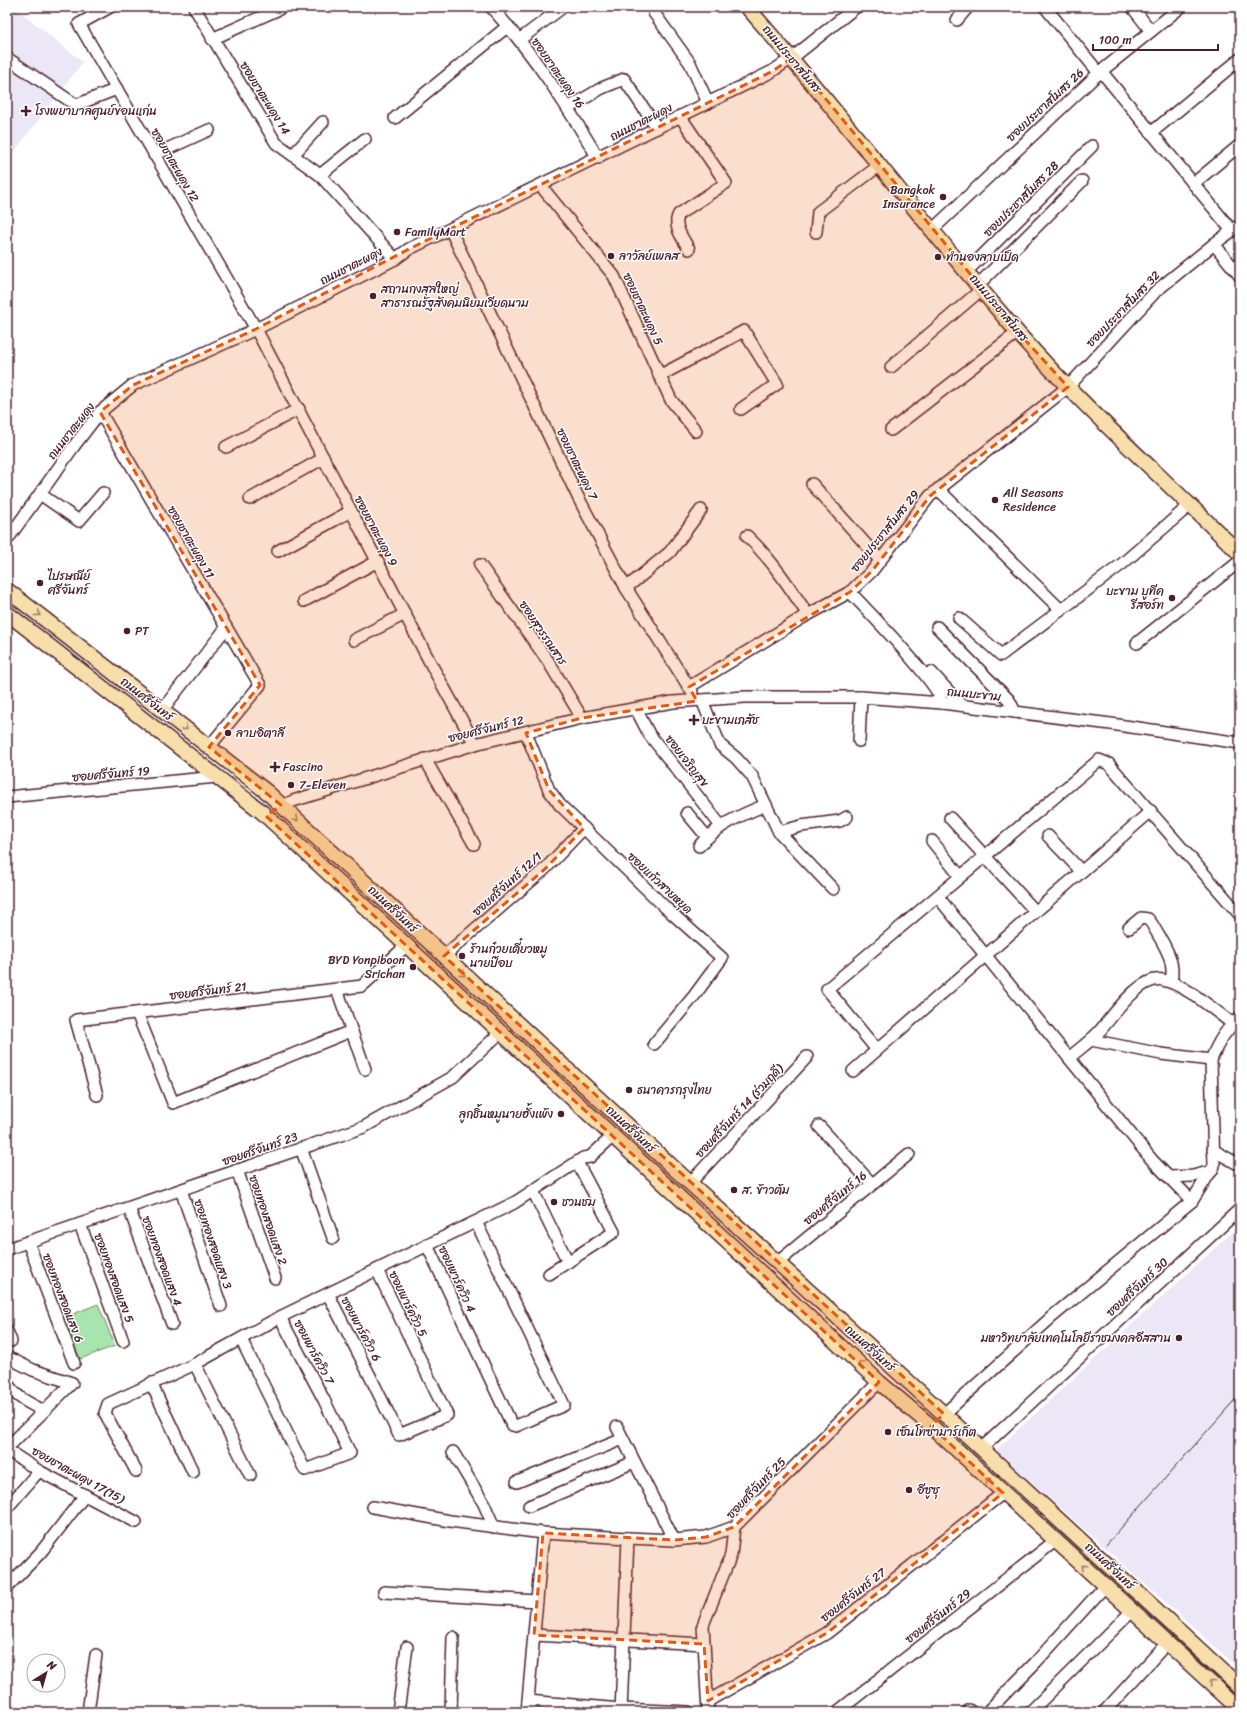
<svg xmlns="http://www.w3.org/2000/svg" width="1247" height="1719" font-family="Sriracha,'Playpen Sans Thai',sans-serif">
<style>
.built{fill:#ebe7f6}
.green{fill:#a6e5ad;stroke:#78826c}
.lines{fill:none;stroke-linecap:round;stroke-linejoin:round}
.minor-casing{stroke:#4a1f2b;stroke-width:14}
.major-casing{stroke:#4a1f2b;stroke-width:17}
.minor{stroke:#fff;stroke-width:11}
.major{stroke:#f8deab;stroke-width:14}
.tram{stroke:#4a1f2b;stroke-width:1}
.oneway{stroke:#a17e6b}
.marked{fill:#e8590c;fill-opacity:0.2;stroke:#e8590c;stroke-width:3;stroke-dasharray:8 5;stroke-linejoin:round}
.poi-dot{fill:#4a1f2b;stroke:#fff;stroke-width:1.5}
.labels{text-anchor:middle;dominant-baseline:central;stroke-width:3;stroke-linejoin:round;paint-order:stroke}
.street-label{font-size:12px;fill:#4a1f2b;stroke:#fff}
.poi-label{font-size:12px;fill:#4a1f2b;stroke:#fff;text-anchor:start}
</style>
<rect width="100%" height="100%" fill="#fff"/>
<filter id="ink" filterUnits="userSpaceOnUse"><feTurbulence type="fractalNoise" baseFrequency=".025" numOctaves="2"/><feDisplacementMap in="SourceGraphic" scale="8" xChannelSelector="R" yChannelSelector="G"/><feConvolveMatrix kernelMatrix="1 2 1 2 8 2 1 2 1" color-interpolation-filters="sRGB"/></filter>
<g filter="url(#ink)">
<g class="built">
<path d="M7,7H14L83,62L7,161Z"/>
<path d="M1240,1225V1669L996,1450Z"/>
</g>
<path class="green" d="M98,1304L115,1346L80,1359L63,1318Z"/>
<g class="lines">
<defs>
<g id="minor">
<path d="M110,7L79,24L256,329L433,668L475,744"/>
<path d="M194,7L276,143L320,175L395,259"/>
<path d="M491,7C533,53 566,104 598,158"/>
<path d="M1045,7L1099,73"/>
<path d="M1132,7L1151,31"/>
<path d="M654,13L690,63L708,103"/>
<path d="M957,20L968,7"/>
<path d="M212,39L279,9"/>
<path d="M519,40L563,7"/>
<path d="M7,58L76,105L117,89"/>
<path d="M1101,71L1229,227"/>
<path d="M568,108L602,88L624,79L657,128"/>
<path d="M680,116L726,183L679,214C672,225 683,239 689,249"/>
<path d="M395,118L508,26"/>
<path d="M1151,133L1240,59"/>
<path d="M154,155L209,130"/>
<path d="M293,155L323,122"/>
<path d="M320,175L365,139"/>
<path d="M1193,184L1240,145"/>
<path d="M541,186L614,276L671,400L696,431"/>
<path d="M450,229L578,497L626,588L692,692"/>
<path d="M933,229L1099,73L1181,7"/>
<path d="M816,232L818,212L880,165"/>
<path d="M1214,244L1240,276"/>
<path d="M967,271L1092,146"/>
<path d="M979,284L1082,181"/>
<path d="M891,367L982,289"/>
<path d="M659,376L744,331L777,384L741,409"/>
<path d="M100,412L260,685L209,747"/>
<path d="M891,430L1018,332"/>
<path d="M226,447L299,409"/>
<path d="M812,484L879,559"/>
<path d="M938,489L1061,610"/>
<path d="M40,494L79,521L103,493"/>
<path d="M250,499L324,458"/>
<path d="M747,536C772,560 789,586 808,615"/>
<path d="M7,540L74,446L100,412L133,385L256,329L395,259L409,249L771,72L792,58L856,7"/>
<path d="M278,551L351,511"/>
<path d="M480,565L548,661L582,718"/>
<path d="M626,588L670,552L701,510"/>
<path d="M850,592C867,610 940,685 942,703"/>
<path d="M304,601L378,561"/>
<path d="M959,618L1001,655L1122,564L1190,505"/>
<path d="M937,627L1009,700L1015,712"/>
<path d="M354,640L405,614"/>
<path d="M1137,643L1240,561"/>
<path d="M931,672L961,705"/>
<path d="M689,687L802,618L850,592L872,571L930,496L1068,387L1156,291L1214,244L1240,225"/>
<path d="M702,700L720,745L736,758L752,776L779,832L833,889"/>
<path d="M636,709L649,734L721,826"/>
<path d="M162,710L226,628"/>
<path d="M526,733L549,790L560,805L666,908L722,958L694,996L654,1044"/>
<path d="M859,741L861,697"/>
<path d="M425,759L474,844"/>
<path d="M7,797L217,777"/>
<path d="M282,806L293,801L475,744L582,718L673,702L702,700L745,697H861L942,703L1111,724L1240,743"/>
<path d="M687,813L707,837"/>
<path d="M950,818L1035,911"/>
<path d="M779,832L801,826L840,821L847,817"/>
<path d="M1048,836L1081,871"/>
<path d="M932,841L960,876"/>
<path d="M699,846C718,825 740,815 766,805"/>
<path d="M938,897L1152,1160L1192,1201"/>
<path d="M1129,928L1141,918L1148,919L1152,924C1163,944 1176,959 1171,982"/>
<path d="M444,956L546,868L584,828"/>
<path d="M337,989L365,1069"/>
<path d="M137,1013L173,1103L351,1031"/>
<path d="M1091,1040L1161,1054L1211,1060"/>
<path d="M877,1050L827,989L1099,760L1109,764L1240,915"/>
<path d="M1069,1058C1078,1050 1088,1043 1097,1034C1112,1018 1139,975 1163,980C1185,984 1215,1011 1233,1024"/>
<path d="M853,1071L1151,811"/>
<path d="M97,1095L76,1020L362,986L407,945"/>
<path d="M819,1126L872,1184"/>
<path d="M301,1148L333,1238"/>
<path d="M1213,1150L1236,1163H1240"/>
<path d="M237,1170L275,1278"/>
<path d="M1170,1177L1193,1176L1212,1171"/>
<path d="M690,1183L807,1057"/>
<path d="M181,1190L221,1306"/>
<path d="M533,1191L568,1262"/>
<path d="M129,1208L172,1324"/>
<path d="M80,1224L123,1341"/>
<path d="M28,1242L74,1363"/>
<path d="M427,1245L512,1425L516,1426L564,1405L476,1222"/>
<path d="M7,1249L364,1127L453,1077L500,1033"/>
<path d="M777,1263L909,1154"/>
<path d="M549,1274L614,1232L577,1162"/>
<path d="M328,1294L370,1376L399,1435L447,1415L377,1270"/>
<path d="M7,1331L11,1341"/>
<path d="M241,1339L305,1470L350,1453L324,1400L280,1317"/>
<path d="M7,1357L33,1370L72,1383L7,1448"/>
<path d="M195,1364L250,1475"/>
<path d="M151,1383L193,1472"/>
<path d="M9,1386C17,1398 31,1404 44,1411"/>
<path d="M944,1414L1053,1316L1192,1201L1214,1166L1211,1060C1217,1044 1227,1028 1240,1017"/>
<path d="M617,1427L674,1540"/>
<path d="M981,1449L1240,1209"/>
<path d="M7,1450L39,1471L136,1522"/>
<path d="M453,1452L484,1504L494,1527"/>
<path d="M136,1471L105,1413L108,1404L195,1364L280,1317L514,1203L583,1158L590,1157L613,1136"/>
<path d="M517,1482L623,1439"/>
<path d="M529,1506L634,1462"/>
<path d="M373,1507L450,1521L543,1533L628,1538L674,1540L706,1537L734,1527"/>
<path d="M7,1508L39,1471"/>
<path d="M7,1587L41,1552L85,1495"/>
<path d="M384,1592L537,1601"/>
<path d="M534,1635L704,1644"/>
<path d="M528,1701L621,1709L689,1712"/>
<path d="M708,1701L827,1633L1003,1493"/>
<path d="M969,1710L971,1712"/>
<path d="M7,1711L13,1712"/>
<path d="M88,1712L96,1655"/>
<path d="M398,1712L407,1647"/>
<path d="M451,1712L453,1637"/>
<path d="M527,1712L543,1533"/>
<path d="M621,1712L628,1538"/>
<path d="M708,1712L703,1625L731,1555L734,1527L879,1382"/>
<path d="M837,1712L1055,1541"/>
<path d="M987,1712L1036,1662L1105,1586"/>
<path d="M1030,1712L1132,1611"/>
<path d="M1104,1712L1167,1643"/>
</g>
<g id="major">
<path d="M747,7C840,113 925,225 1017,332C1086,411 1166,480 1240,554"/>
<path d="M7,590L267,792L690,1183L944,1414L1240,1687"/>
<path d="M7,613L262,812L879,1382L931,1426L1240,1710"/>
</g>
</defs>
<use href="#minor" class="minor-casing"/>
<use href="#major" class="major-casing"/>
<use href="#minor" class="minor"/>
<use href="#major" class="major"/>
<path class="tram" d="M1106,1545L1240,1394"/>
</g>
<defs><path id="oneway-chevron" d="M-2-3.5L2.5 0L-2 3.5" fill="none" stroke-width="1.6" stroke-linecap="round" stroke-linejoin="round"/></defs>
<g class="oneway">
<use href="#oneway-chevron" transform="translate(38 614) rotate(38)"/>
<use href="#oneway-chevron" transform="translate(185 728) rotate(38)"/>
<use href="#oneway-chevron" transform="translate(296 819) rotate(43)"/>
<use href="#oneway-chevron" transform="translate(463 974) rotate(43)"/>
<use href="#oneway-chevron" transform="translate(861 1364) rotate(-137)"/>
<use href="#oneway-chevron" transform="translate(988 1480) rotate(-137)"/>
<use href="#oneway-chevron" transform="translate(1084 1567) rotate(-138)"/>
<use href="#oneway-chevron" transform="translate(1211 1683) rotate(-138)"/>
</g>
</g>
<path class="marked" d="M792,58L1018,332L1068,387L930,496L872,571L850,592L689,687L697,701L582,718L526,733L549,790L584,828L546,868L444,956L944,1414L931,1426L1003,1493L827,1633L708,1701L704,1644L534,1635L543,1533L674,1540L706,1537L734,1527L879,1382L266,816L281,805L209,747L260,685L100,412L133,385L256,329L409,249L771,72Z"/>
<g class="poi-dot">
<path d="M24 105h4v4h4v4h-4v4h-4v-4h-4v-4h4z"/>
<circle cx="943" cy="197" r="4"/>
<circle cx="397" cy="232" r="4"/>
<circle cx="611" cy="256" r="4"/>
<circle cx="938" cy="257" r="4"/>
<circle cx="373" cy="296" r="4"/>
<circle cx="995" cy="500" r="4"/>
<circle cx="40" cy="583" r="4"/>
<circle cx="1172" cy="598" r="4"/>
<circle cx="127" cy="631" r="4"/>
<path d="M692 714h4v4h4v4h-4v4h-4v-4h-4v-4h4z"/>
<circle cx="228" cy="733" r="4"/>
<path d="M273 761h4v4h4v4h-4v4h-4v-4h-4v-4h4z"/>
<circle cx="291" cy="785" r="4"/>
<circle cx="462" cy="956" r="4"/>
<circle cx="413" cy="967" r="4"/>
<circle cx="629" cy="1090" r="4"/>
<circle cx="561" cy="1114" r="4"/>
<circle cx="734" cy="1190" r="4"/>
<circle cx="554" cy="1202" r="4"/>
<circle cx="1179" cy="1338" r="4"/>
<circle cx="888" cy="1432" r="4"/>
<circle cx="909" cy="1490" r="4"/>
</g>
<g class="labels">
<g class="street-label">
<text transform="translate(792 59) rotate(50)">ถนนประชาสโมสร</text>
<text transform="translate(558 73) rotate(55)">ซอยชาตะผดุง 16</text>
<text transform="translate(265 98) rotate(58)">ซอยชาตะผดุง 14</text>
<text transform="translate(1045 105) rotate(-43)">ซอยประชาสโมสร 26</text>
<text transform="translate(641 122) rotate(-27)">ถนนชาตะผดุง</text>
<text transform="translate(175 165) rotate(60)">ซอยชาตะผดุง 12</text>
<text transform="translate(1021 199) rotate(-45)">ซอยประชาสโมสร 28</text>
<text transform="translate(351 266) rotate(-27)">ถนนชาตะผดุง</text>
<text transform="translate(999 308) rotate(50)">ถนนประชาสโมสร</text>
<text transform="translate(643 309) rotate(65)">ซอยชาตะผดุง 5</text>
<text transform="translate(1123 309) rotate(-46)">ซอยประชาสโมสร 32</text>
<text transform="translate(71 431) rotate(-52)">ถนนชาตะผดุง</text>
<text transform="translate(577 464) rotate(64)">ซอยชาตะผดุง 7</text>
<text transform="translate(376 531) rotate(62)">ซอยชาตะผดุง 9</text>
<text transform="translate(885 531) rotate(-51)">ซอยประชาสโมสร 29</text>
<text transform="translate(191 542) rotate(60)">ซอยชาตะผดุง 11</text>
<text transform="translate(543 633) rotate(56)">ซอยสุวรรณสาร</text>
<text transform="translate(974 694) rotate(6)">ถนนบะขาม</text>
<text transform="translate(147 699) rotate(38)">ถนนศรีจันทร์</text>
<text transform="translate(486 729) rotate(-14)">ซอยศรีจันทร์ 12</text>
<text transform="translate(687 761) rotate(52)">ซอยเจริญสุข</text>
<text transform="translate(111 774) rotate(-5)">ซอยศรีจันทร์ 19</text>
<text transform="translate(660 883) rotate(43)">ซอยแก้วสายหยุด</text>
<text transform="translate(507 884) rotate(-42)">ซอยศรีจันทร์ 12/1</text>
<text transform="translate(393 909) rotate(43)">ถนนศรีจันทร์</text>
<text transform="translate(208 991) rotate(-7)">ซอยศรีจันทร์ 21</text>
<text transform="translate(739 1111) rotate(-47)">ซอยศรีจันทร์ 14 (ร่วมฤดี)</text>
<text transform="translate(631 1129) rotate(43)">ถนนศรีจันทร์</text>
<text transform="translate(260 1149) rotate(-19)">ซอยศรีจันทร์ 23</text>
<text transform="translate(835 1198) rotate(-39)">ซอยศรีจันทร์ 16</text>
<text transform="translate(268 1220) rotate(71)">ซอยทองสอดแสง 2</text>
<text transform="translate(213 1244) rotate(71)">ซอยทองสอดแสง 3</text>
<text transform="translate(162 1261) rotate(70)">ซอยทองสอดแสง 4</text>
<text transform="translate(114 1278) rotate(70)">ซอยทองสอดแสง 5</text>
<text transform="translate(457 1279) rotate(65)">ซอยพาร์ควิว 4</text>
<text transform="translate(1137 1287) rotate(-43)">ซอยศรีจันทร์ 30</text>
<text transform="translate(63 1298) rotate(69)">ซอยทองสอดแสง 6</text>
<text transform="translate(408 1304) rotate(64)">ซอยพาร์ควิว 5</text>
<text transform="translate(361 1329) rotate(62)">ซอยพาร์ควิว 6</text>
<text transform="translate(870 1348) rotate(42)">ถนนศรีจันทร์</text>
<text transform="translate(314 1352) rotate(62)">ซอยพาร์ควิว 7</text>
<text transform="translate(78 1475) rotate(29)">ซอยชาตะผดุง 17(15)</text>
<text transform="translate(756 1488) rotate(-46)">ซอยศรีจันทร์ 25</text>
<text transform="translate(1110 1566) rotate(43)">ถนนศรีจันทร์</text>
<text transform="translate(853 1595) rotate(-38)">ซอยศรีจันทร์ 27</text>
<text transform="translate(938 1616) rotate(-38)">ซอยศรีจันทร์ 29</text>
</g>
<g class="poi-label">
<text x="35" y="111">โรงพยาบาลศูนย์ขอนแก่น</text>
<text x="935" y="190" text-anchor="end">Bangkok<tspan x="935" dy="14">Insurance</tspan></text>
<text x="405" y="232">FamilyMart</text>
<text x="619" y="256">ลาวัลย์เพลส</text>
<text x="946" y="257">ทำนองลาบเป็ด</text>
<text x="381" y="289">สถานกงสุลใหญ่<tspan x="381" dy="14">สาธารณรัฐสังคมนิยมเวียดนาม</tspan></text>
<text x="1003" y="493">All Seasons<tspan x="1003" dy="14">Residence</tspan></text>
<text x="48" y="576">ไปรษณีย์<tspan x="48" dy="14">ศรีจันทร์</tspan></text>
<text x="1164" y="591" text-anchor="end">บะขาม บูทีค<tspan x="1164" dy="14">รีสอร์ท</tspan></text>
<text x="135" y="631">PT</text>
<text x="702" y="720">บะขามเภสัช</text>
<text x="236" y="733">ลาบอิตาลี</text>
<text x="283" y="767">Fascino</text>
<text x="299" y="785">7-Eleven</text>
<text x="470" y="949">ร้านก๋วยเตี๋ยวหมู<tspan x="470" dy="14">นายป๊อบ</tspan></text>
<text x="405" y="960" text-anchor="end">BYD Yonpiboon<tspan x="405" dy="14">Srichan</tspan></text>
<text x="637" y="1090">ธนาคารกรุงไทย</text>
<text x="553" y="1114" text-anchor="end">ลูกชิ้นหมูนายฮั้งเพ้ง</text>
<text x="742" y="1190">ส. ข้าวต้ม</text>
<text x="562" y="1202">ชวนชม</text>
<text x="1171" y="1338" text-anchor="end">มหาวิทยาลัยเทคโนโลยีราชมงคลอีสสาน</text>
<text x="896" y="1432">เซ็นโทซ่ามาร์เก็ต</text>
<text x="917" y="1490">อีซูซุ</text>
</g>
</g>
<rect width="1247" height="1719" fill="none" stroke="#fff" stroke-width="24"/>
<rect x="12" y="12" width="1223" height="1695" fill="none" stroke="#4a1f2b" stroke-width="1.5" filter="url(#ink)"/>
<g transform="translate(46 1673) rotate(37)"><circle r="19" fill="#ffffff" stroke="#b7a5aa"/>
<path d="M0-3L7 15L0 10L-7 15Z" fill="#4a1f2b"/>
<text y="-6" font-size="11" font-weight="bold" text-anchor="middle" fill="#4a1f2b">N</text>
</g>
<path d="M1093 44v6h125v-6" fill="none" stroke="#4a1f2b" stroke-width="2"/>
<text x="1099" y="44" font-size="12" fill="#4a1f2b" stroke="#ffffff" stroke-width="3" paint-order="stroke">100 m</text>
</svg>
